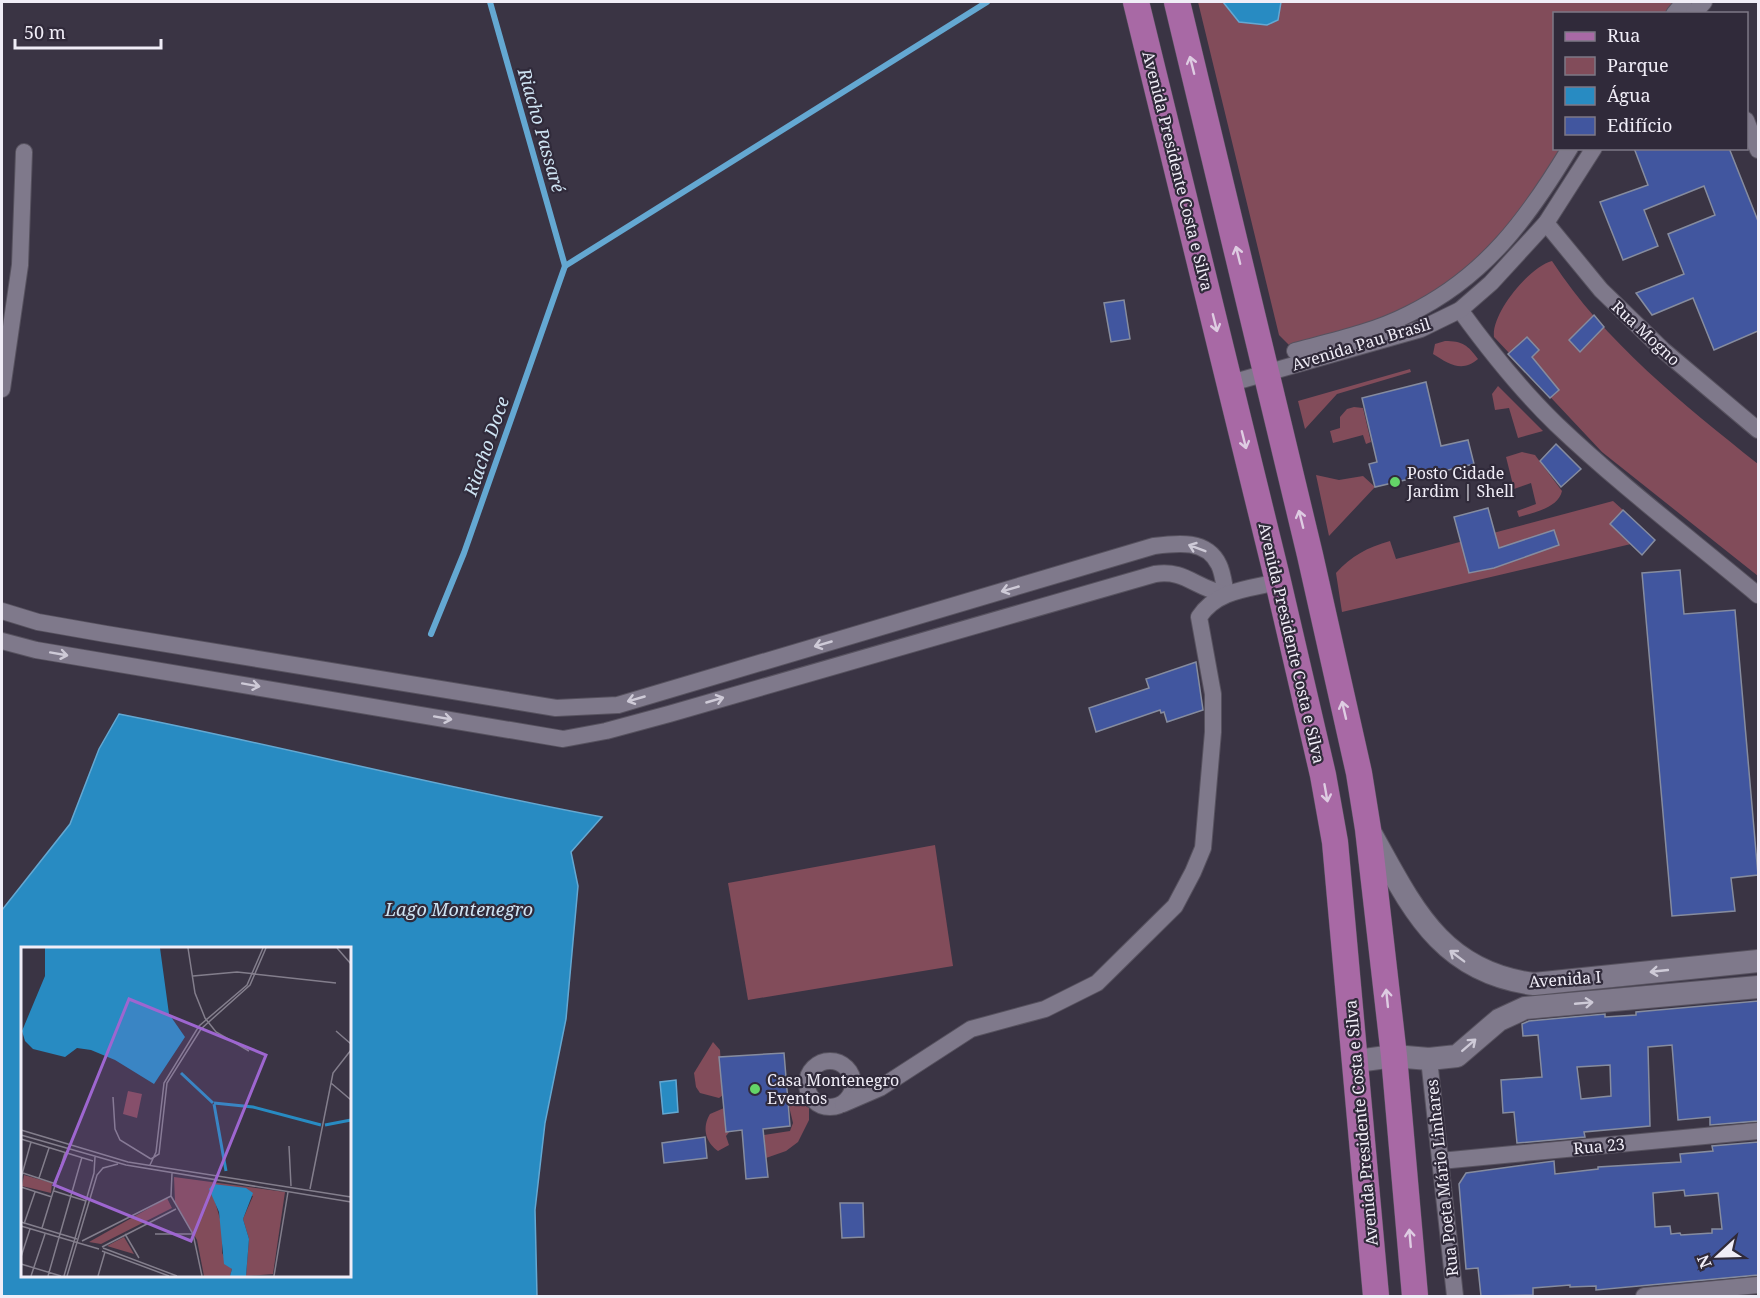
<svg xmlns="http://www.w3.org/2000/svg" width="1760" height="1298" font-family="'Noto Serif',serif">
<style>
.green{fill:#824c5a}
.water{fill:#288bc2;stroke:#64a8d2;stroke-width:1.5;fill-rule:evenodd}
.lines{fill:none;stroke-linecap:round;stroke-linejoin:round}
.stream{stroke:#64a8d2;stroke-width:6}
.building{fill:#41569f;stroke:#868c9f;stroke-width:1.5;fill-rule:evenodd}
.street-casing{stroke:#57525f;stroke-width:18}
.secondary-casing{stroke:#57525f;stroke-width:24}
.primary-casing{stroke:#57525f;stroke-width:27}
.street{stroke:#7f798b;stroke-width:16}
.secondary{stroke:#7f798b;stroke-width:22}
.primary{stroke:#a869a5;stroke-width:26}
.oneway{stroke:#decce2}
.oneway2{stroke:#cecad7}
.poi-dot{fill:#64d468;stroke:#302a3a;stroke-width:2}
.labels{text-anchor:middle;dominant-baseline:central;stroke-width:4.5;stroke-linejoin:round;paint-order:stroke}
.street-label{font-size:16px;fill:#f0edf7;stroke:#302a3a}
.poi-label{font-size:16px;fill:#f0edf7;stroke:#302a3a;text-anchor:start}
.water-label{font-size:18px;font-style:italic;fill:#cfe4f3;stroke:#302a3a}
.inset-river{fill:none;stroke:#288bc2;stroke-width:3}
.inset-road{fill:none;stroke:#837e8c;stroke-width:1.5}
.view{fill:#9e66d0;fill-opacity:0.15;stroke:#9e66d0;stroke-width:3}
.inset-edge{fill:none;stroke:#f0edf7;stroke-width:3}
</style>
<rect width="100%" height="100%" fill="#3a3444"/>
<g class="green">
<path d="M1198,2H1223L1224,4L1278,20L1281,2H1684L1674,13L1554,14V148L1570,149L1542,195L1434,299L1295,351L1279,335Z"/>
<path d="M1552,261C1604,341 1684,405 1758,464V576L1602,452L1494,337C1491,314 1529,267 1552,261Z"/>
<path d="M1445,341C1462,341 1468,345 1478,359C1462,373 1449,364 1433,354L1435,344Z"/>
<path d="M1410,369L1411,372L1337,394L1305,429L1298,401Z"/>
<path d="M1498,386L1543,431L1518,438L1509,408L1495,410L1492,394Z"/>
<path d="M1354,407L1363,408L1371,442L1366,444L1363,435L1333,443L1330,431L1340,428V417L1347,409Z"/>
<path d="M1522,452L1535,455L1562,491C1558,508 1535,512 1519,517L1517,511L1536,504L1531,483L1514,489L1506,457Z"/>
<path d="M1316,475L1339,480L1363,476L1375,487L1329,536Z"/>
<path d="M1613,501L1623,510L1610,524L1631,544L1342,612L1336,573C1351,556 1368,547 1390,541L1396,559Z"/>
<path d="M935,845L953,966L748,1000L728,883Z"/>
<path d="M713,1042L720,1050L723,1095L719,1098L700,1093L696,1087L694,1073Z"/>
<path d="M795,1100L809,1108V1120L798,1142L786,1151L766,1158L764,1135L790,1131L793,1123L788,1102Z"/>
<path d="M724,1108L726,1131H730L726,1136L729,1145L718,1151C705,1142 702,1127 710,1114Z"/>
</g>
<g class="water">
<path d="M1223,2H1281L1278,20L1267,25L1239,22Z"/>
<path d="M119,714C281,746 440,787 602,817L571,852L578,886L566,1019L545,1123L535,1210L537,1296H2V910L70,824L99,749ZM22,948H350V1276H22Z"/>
<path d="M676,1080L678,1112L663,1114L660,1082Z"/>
</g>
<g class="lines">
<g class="stream">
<path d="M490,2L565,266"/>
<path d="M565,266L987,2"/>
<path d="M431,634L464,553L565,266"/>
</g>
</g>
<g class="building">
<path d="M1634,148H1729L1758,221V331L1714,350L1693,298L1652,315L1636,293L1684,274L1668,234L1715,215L1704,186L1644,210L1658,246L1623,260L1600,202L1648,185Z"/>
<path d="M1124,300L1130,339L1111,342L1104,303Z"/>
<path d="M1594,315L1604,327L1580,352L1569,340Z"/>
<path d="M1527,337L1539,350L1532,357L1559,390L1550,398L1508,354Z"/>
<path d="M1426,382L1441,446L1468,440L1474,464L1375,487L1369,464L1377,462L1362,398Z"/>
<path d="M1556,444L1581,469L1561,487L1540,461Z"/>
<path d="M1488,508L1499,548L1554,530L1559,545L1494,568L1469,573L1454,517Z"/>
<path d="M1623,510L1655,540L1642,555L1610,524Z"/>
<path d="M1680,570L1684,614L1735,610L1758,875L1731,878L1735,911L1672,916L1642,573Z"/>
<path d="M1196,662L1203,710L1167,722L1164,712L1161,713L1160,710L1096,732L1089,708L1149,688L1146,679Z"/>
<path d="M1758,1001V1121L1710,1125V1117L1678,1120L1672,1045L1648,1047L1650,1126L1584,1132L1585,1137L1517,1143L1514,1112L1503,1113L1501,1080L1542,1077L1538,1035L1523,1036L1522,1024L1529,1021L1605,1014V1017L1636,1015V1012ZM1610,1065L1611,1096L1581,1099L1577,1067Z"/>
<path d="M784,1053L790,1126L763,1129L768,1177L746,1179L742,1130L726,1132L719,1057Z"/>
<path d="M705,1137L707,1158L664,1163L662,1143Z"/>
<path d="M1758,1142V1275L1596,1290V1286L1570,1287V1285L1533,1288V1295L1481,1296L1478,1268L1466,1269L1459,1184L1466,1173L1554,1161L1555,1174L1598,1169V1167L1681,1162L1680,1154L1713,1151L1712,1146ZM1684,1190L1685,1196L1718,1193L1722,1229H1712V1233L1681,1235L1680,1233L1671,1234L1670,1226L1655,1227L1653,1193Z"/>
<path d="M840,1203H863L864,1237L842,1238Z"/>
</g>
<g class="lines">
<defs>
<g id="street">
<path d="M1674,14L1684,2"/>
<path d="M1693,14L1704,2"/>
<path d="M1746,120L1758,150"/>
<path d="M1546,223L1601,290L1663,350L1758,430"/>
<path d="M1460,310C1489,350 1521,390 1556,424C1620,485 1691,539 1758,595"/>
<path d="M1295,351C1333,341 1374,332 1409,314C1485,277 1528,218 1570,148"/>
<path d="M1231,383L1421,329L1460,310L1491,283L1546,223L1594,148"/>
<path d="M2,389L20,265L24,152"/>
<path d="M2,611L38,622L106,634L556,708L618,705L1154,546C1177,543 1207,539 1219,565C1223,573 1224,585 1226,594"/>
<path d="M2,641L36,650L563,739L606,731L669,714L1155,574C1185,569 1196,589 1226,594"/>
<path d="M1429,1059L1455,1296"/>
<circle cx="830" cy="1084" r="23"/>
<path d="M843,1104L880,1088L971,1029L1045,1009L1097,983L1175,906L1193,872L1203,848L1213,732V694L1199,617C1217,590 1248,589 1278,582"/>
<path d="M1440,1161L1758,1131"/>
<path d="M1644,1296L1758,1285"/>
</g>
<g id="secondary">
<path d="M1369,830C1411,905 1439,972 1534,984L1758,961"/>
<path d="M1357,1061L1394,1056L1429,1059L1457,1056L1499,1020L1525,1008L1758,987"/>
</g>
<g id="primary">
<path d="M1136,2L1276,573L1323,775L1335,842L1376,1296"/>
<path d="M1177,2L1310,555L1359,773L1368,829L1394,1056L1415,1296"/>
</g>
</defs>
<use href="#street" class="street-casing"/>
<use href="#secondary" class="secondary-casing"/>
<use href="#primary" class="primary-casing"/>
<use href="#street" class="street"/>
<use href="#secondary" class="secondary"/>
<use href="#primary" class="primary"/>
</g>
<defs><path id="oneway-shaft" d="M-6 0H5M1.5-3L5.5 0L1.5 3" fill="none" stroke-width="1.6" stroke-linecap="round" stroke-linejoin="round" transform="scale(1.5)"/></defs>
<g class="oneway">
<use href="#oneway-shaft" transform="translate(1192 65) rotate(-104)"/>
<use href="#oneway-shaft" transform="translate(1238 255) rotate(-104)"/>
<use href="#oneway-shaft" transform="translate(1215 323) rotate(76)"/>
<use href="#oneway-shaft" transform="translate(1244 440) rotate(76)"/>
<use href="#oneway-shaft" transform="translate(1301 519) rotate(-104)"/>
<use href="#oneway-shaft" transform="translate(1344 710) rotate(-103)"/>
<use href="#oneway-shaft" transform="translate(1326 793) rotate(80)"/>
<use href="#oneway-shaft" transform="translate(1387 998) rotate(-96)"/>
<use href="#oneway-shaft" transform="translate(1410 1238) rotate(-95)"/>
</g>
<g class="oneway2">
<use href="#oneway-shaft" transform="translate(1197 548) rotate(-159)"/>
<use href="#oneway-shaft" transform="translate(1010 589) rotate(164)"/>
<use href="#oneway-shaft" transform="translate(823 644) rotate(164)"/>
<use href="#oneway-shaft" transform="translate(59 654) rotate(10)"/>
<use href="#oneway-shaft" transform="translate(251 685) rotate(10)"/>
<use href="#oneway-shaft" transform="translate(636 699) rotate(164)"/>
<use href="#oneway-shaft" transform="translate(715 700) rotate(-16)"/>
<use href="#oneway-shaft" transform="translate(443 718) rotate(10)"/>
<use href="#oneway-shaft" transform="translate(1457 956) rotate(-143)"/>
<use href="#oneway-shaft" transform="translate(1659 971) rotate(174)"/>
<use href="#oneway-shaft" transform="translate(1584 1003) rotate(-5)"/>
<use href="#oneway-shaft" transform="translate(1469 1045) rotate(-41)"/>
</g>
<g class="poi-dot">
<circle cx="1395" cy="482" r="6"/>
<circle cx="755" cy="1089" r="6"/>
</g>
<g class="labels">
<g class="street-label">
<text transform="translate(1178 171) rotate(76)">Avenida Presidente Costa e Silva</text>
<text transform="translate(1646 333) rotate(43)">Rua Mogno</text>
<text transform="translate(1361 344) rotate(-17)">Avenida Pau Brasil</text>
<text transform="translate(1292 643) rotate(77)">Avenida Presidente Costa e Silva</text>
<text transform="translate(1565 979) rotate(-4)">Avenida I</text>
<text transform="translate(1361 1123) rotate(-95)">Avenida Presidente Costa e Silva</text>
<text transform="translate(1599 1146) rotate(-5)">Rua 23</text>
<text transform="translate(1442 1178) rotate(-96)">Rua Poeta Mário Linhares</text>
</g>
<g class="poi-label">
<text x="1407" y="473">Posto Cidade<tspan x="1407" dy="18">Jardim | Shell</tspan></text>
<text x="767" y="1080">Casa Montenegro<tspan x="767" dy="18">Eventos</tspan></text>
</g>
<g class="water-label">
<text transform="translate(542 130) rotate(74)">Riacho Passaré</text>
<text transform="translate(486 446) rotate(-71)">Riacho Doce</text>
<text x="459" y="909">Lago Montenegro</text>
</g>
</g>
<g transform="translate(21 947)">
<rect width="330" height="330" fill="#3a3444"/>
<path d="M107,144L121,147L116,171L102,167ZM3,228L31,236L30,246L1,239ZM153,230L264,245L252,327L225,329L228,292L222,272L232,249L191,244L201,279V306L211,322L209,329H183L176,293L154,255ZM146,251L151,261L80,297L68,295ZM103,290L113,307L86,299Z" fill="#824c5a"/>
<path d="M24,1H139L148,67L164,90L133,137L94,113L70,103L56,101L44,110L12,102L4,94L1,84L24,29ZM192,237L225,241L232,246L222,272L228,292L225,329H209L211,322L203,317L198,265L188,242Z" fill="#288bc2"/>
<path class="inset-river" d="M160,126L192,156M193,156L232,160L300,178M193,157L205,224M304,178L330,173"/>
<path class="inset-road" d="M167,1L174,46L184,71L195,85L228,104M316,1L330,17M172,29L216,25L315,36M315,84L330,97M310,136L330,153M92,150L94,182L99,193L130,212M0,183L107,215L330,250M0,188L105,218L330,255M0,192L72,214M268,199L270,239M130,212L138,207L146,136L180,82L229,38L245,1M129,218L135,205L143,136L178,79L226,38L242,1M2,226L35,237M151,226L150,249L172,287L181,329M0,231L10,195M18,231L28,201M0,240L31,250M289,242L312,126L330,103M33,244L65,254M0,275L56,292M3,277L14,245M0,279L78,302M21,281L44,206M104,287L118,311M134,287H172M61,294L150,249M81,300L155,262M82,301L156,329M81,304L148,329M0,310L9,282M0,317L40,329M10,329L24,287M27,329L61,210M43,329L73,226L74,210M46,329L76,228L82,221L97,217M77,329L84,305M253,329L267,245"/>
<path class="view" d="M108,52L245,108L170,294L33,238Z"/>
<rect width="330" height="330" class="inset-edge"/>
</g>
<rect width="1760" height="1298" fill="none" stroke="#f0edf7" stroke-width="6"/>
<rect x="1553" y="12" width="195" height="138" fill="#302a3a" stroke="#7d7886" stroke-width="1.5"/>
<rect x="1565" y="32" width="30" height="9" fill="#a869a5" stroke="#7d7886" stroke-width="1.5"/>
<text x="1607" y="42" font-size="18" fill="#f0edf7">Rua</text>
<rect x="1565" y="57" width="30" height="18" fill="#824c5a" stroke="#7d7886" stroke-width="1.5"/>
<text x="1607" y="72" font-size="18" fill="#f0edf7">Parque</text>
<rect x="1565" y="87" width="30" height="18" fill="#288bc2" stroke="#7d7886" stroke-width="1.5"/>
<text x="1607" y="102" font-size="18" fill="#f0edf7">Água</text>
<rect x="1565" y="117" width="30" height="18" fill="#41569f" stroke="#7d7886" stroke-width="1.5"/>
<text x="1607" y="132" font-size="18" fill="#f0edf7">Edifício</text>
<g transform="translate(1718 1256) rotate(248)" stroke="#302a3a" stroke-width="4.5" paint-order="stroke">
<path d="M0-4.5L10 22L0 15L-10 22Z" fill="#f0edf7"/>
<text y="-9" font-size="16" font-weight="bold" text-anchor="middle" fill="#f0edf7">N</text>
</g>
<path d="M15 39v9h146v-9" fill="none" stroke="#f0edf7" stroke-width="3"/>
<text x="24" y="39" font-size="18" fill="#f0edf7" stroke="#302a3a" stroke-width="4.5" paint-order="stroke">50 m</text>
</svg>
